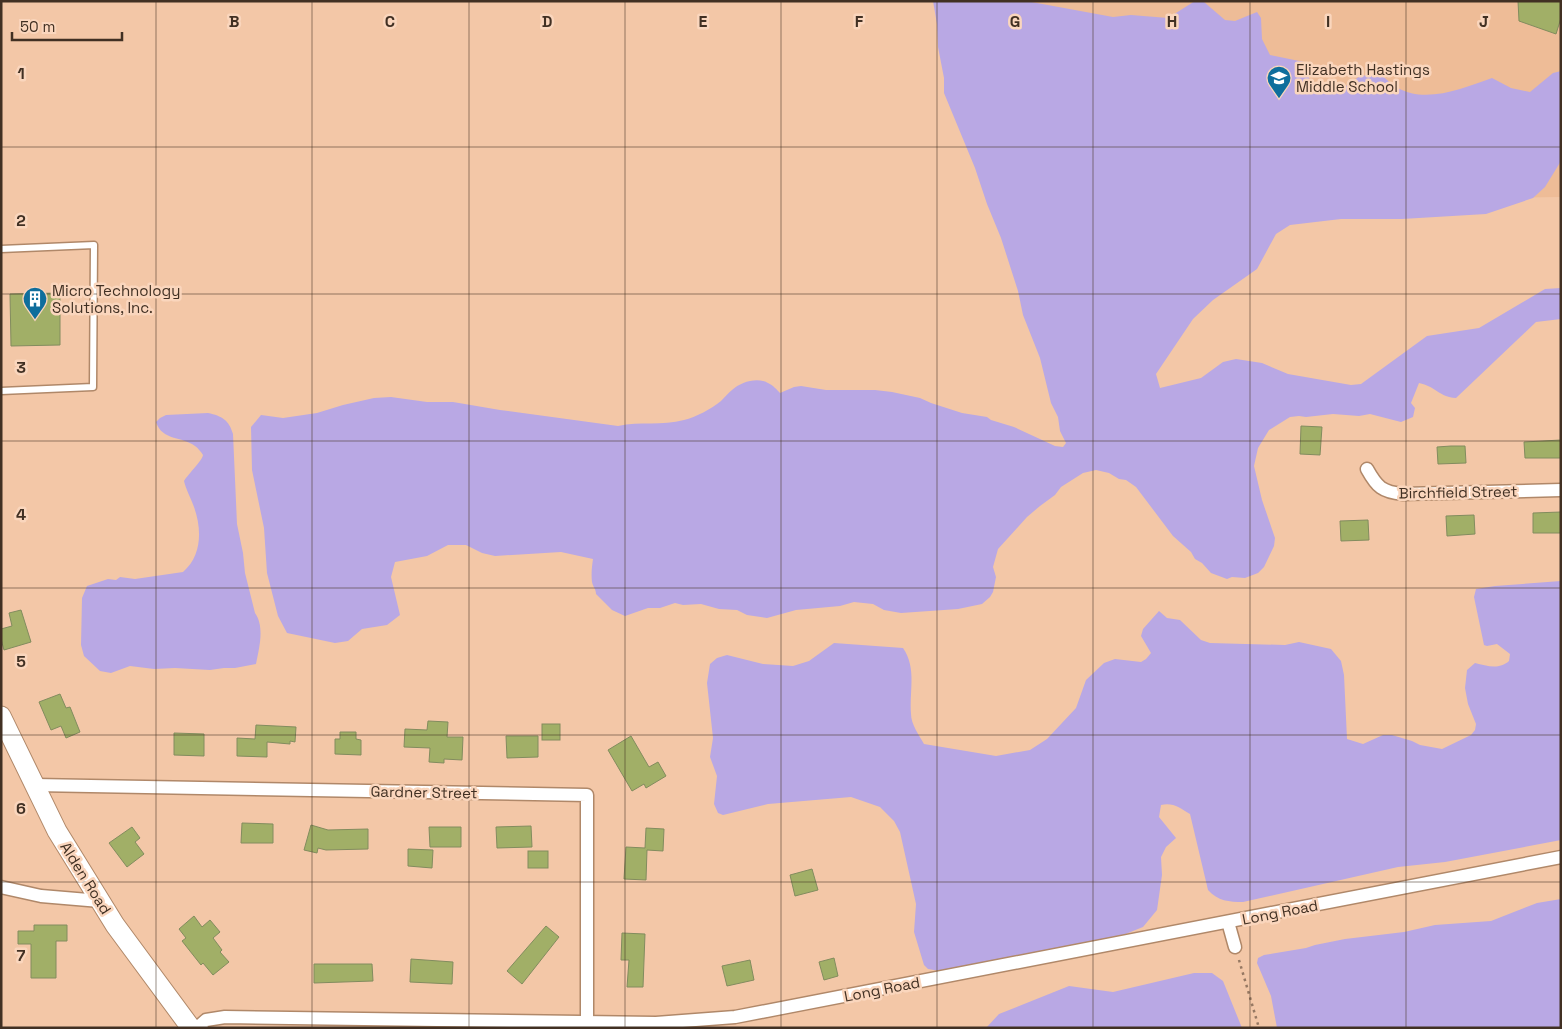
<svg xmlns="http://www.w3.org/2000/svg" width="1562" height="1029" font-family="'Space Grotesk',sans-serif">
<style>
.built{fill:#eebc97}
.green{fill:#b9a8e4}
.building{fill:#a1af67;stroke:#828c5e}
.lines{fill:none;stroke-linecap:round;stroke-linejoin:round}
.service-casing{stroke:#b08869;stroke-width:9}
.minor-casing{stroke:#b08869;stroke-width:15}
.secondary-casing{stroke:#b08869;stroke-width:21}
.path{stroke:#967862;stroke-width:2.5;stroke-dasharray:2.5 4;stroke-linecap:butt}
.service{stroke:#fff;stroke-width:6}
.minor{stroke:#fff;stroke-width:12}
.secondary{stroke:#fff;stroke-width:19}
.grid{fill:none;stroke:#413023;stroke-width:1;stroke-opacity:0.55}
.labels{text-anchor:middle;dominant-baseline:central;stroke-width:5;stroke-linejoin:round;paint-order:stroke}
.poi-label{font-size:15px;fill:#413023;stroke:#fad6bd;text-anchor:start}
.street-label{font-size:15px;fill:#413023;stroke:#fad6bd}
.grid-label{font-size:16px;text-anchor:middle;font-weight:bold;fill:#413023;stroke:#fad6bd;stroke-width:5;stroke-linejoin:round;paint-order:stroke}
</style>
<rect width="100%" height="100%" fill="#f3c7a7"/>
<path class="built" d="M970,1H1561V197L1026,206Z"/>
<g class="green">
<path d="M933,1H1026L1113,17L1131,15L1168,18L1195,1L1204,2L1225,20L1235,21L1257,12L1261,18L1262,39L1270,55L1304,62L1311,84L1326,92L1346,86L1360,76L1380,74C1385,78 1391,84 1398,88C1426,104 1464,88 1492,78L1511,88L1530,92L1553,73L1561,71V161L1545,187L1533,198L1486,214L1402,219H1341L1290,225L1276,234L1257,269L1213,300L1193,319L1156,374L1160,388L1201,378L1223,362L1236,359L1262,363L1288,374L1351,385L1361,384L1427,336L1479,328L1545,289L1561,288V319L1536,322L1456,398C1439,397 1435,386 1419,383L1411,403L1415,408L1413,417L1401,422L1370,414L1359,416L1333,414L1306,417L1299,416L1290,417L1269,430L1258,448L1254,466L1262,500L1275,538L1274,546L1264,567L1258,573L1245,578L1232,577L1227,579L1211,573L1202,563L1195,559L1191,552L1173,536L1136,487L1126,480L1119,479L1109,473L1096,470L1083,473L1061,487L1055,495L1040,506L1027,517L998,549L993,567L996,577L993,592L990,597L982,604L958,609L901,613L884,610L873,604L854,602L840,606L796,610L767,618L747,615L737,610L719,609L701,604L683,605L675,603L660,608H648L625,616L612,610L596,594C596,589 593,587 592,582C591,574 592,566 593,559L561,552L495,556L482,553L466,545H448L427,556L395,562L391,577L400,615L387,625L362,629L348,641L335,643L287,633L278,616L267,573L264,528L252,470L251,427L261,415L283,418L317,413L343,405L374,398L391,397L427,402H453L500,410L618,426C640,421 662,426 684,420C696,417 711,409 721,401C725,397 728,393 732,390C741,382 757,377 768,383C773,385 777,390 780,393L794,387L801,386L826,390H875L892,392L920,398L931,403L962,413L987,417L991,420L1014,427L1055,446L1063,447L1066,443L1060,431L1058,417L1051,403L1040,358L1023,315L1018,291L1001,238L987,204L975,168L944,93V78L938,47L937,24Z"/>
<path d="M208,413C222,416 229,420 233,434L237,524L243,553L245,573L255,613C265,627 259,648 256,664L235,668H224L210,670L175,668L154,669L130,666L111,673L100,671L84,656L81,645L82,598L87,586L108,579L116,580L120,577L135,579L183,572C202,556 202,529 194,507C191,498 186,490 184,481C189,473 202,461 203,455C201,452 198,448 195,446C182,436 162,441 156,422L160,418L166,415Z"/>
<path d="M1561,581V840L1445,862L1398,867L1243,902C1229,902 1218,901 1208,890L1190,814C1180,808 1173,802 1161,805L1159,817L1176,838L1166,847L1161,857L1162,875L1157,910L1143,927L1093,947L946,972L928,969L924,965L914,932L916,904L900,832L894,821L880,807L851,797L768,804L723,815L718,813L714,804L717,776L710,757L713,738L707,683L710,664L717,658L727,655L763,664L793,666L809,661L834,643L903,648C917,668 909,692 911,714C911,724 919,735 924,744L996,756L1030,750L1047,739L1076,708L1086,680L1104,663L1115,659L1141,662L1146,659L1151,653L1141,636L1143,629L1159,611L1167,618L1180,620L1201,640L1210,643L1285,645L1299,642L1331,649L1341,661L1344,675L1347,739L1363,744L1383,735H1392L1412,741L1420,745L1442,749L1471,735L1475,730L1476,724L1468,704L1465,688L1467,670L1475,663C1487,666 1499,670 1509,661L1510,654L1497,644L1487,646L1484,645L1474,597L1476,589L1495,586Z"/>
<path d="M1561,899V1028H1277L1271,996L1257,963L1258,958L1264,955L1306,948L1315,945L1345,939L1404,932L1435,925L1491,921L1537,903Z"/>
<path d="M1194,973H1212L1223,981L1242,1028H986L999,1014L1069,986L1113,992Z"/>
</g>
<g class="building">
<path d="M1518,1H1561V18L1556,34L1519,21Z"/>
<path d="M60,293V345L11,346L10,294Z"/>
<path d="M1301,426L1322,427L1320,455L1300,454Z"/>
<path d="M1561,440V458H1525L1524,442Z"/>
<path d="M1451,446H1465L1466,463L1438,464L1437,447Z"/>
<path d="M1561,512V533H1533V513Z"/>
<path d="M1474,515L1475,534L1447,536L1446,516Z"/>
<path d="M1368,520L1369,540L1341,541L1340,521Z"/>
<path d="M21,610L31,642L4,650L1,639V629L12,626L9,613Z"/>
<path d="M60,694L66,708L70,707L80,732L66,738L61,726L51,730L39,702Z"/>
<path d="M428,721L448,722L447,737H463L462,760L444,759V763L429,762L430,748L404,747L405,729L427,730Z"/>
<rect x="542" y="724" width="18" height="16"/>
<path d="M256,725L296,727L295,742L290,741V744L267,742V757L237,756V738L255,739Z"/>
<path d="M340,732H356V739L361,740V755L335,754V739H340Z"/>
<path d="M174,733L204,734V756L174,755Z"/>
<path d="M506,736H538V757L507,758Z"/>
<path d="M631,736L649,767L658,762L666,776L646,788L644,784L632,791L608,750Z"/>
<path d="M242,823L273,824V843H241Z"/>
<path d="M311,825L328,830L368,829V849L326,850L318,848L317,853L304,850Z"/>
<path d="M531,826L532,847L497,848L496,827Z"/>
<path d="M132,827L140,838L135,842L144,854L127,867L109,843Z"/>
<path d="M429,827H461V847H430Z"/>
<path d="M646,828L664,829L663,851L647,850L646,880L624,879L626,847L645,848Z"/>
<path d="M408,849L433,850L432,868L408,866Z"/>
<rect x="528" y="851" width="20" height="17"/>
<path d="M812,869L818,890L795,896L790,875Z"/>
<path d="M194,916L202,927L210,920L220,932L213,938L222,950L220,952L229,962L213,975L203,963L201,965L182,941L186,938L179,929Z"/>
<path d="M34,925H67V941H56V978H31V944H18V931H34Z"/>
<path d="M546,926L559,937L522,984L507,971Z"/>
<path d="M622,933L645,934L643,987H627L629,960H621Z"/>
<path d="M834,958L838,976L824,980L819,962Z"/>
<path d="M411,959L453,962L452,984L410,982Z"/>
<path d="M750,960L754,980L727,986L722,966Z"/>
<path d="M314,964H372L373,981L314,983Z"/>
</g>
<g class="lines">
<defs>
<path id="service" d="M1,249L94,245L93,387L1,391"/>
<g id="minor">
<path d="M1367,469C1377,487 1382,492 1403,494L1561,490"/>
<path d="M35,785L587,795V1022"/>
<path d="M1,887L41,896L100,901"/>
<path d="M1228,922L1235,947"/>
<path d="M197,1028L206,1020L225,1017L656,1023L735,1017L1561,857"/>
</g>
<path id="secondary" d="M1,716L57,831L115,925L191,1028"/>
</defs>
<use href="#service" class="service-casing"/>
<use href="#minor" class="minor-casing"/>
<use href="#secondary" class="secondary-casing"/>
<path class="path" d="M1239,960L1259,1028"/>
<use href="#service" class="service"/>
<use href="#minor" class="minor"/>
<use href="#secondary" class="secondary"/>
</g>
<path class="grid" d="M156,1V1028M312,1V1028M469,1V1028M625,1V1028M781,1V1028M937,1V1028M1093,1V1028M1250,1V1028M1406,1V1028M1,147H1561M1,294H1561M1,441H1561M1,588H1561M1,735H1561M1,882H1561"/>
<defs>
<symbol id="school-pin" viewBox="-11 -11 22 30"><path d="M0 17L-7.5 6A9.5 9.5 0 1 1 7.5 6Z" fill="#0f6e9c" stroke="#fad6bd"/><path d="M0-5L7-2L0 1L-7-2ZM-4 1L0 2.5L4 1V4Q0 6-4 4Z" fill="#fff"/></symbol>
<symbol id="building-pin" viewBox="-11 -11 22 30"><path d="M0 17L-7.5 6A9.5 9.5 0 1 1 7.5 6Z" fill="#0f6e9c" stroke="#fad6bd"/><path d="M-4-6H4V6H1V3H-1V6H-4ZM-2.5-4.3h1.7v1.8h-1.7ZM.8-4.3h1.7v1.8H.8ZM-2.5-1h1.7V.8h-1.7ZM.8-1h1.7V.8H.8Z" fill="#fff"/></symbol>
</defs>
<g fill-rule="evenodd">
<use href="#school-pin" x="1265" y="64" width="28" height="38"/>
<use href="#building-pin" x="21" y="285" width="28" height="38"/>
</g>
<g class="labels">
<g class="poi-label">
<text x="1296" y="69">Elizabeth Hastings<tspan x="1296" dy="17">Middle School</tspan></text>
<text x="52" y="290">Micro Technology<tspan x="52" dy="17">Solutions, Inc.</tspan></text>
</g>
<g class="street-label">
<text transform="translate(1458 492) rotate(-1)">Birchfield Street</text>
<text transform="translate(424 792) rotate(1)">Gardner Street</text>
<text transform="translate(86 878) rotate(58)">Alden Road</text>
<text transform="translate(1280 912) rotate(-11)">Long Road</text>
<text transform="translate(882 989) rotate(-11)">Long Road</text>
</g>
</g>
<g class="grid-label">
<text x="234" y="27">B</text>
<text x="390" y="27">C</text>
<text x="547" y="27">D</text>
<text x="703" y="27">E</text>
<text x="859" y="27">F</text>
<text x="1015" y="27">G</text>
<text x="1172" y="27">H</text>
<text x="1328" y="27">I</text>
<text x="1484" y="27">J</text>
<text x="21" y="79">1</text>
<text x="21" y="226">2</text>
<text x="21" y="373">3</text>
<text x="21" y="520">4</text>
<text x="21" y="667">5</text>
<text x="21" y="814">6</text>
<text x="21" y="961">7</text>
</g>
<rect width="1562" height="1029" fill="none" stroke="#413023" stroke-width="5"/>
<path d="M12 32v8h110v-8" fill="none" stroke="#413023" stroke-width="2.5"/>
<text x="20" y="32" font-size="15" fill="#413023" stroke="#fad6bd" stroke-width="4" paint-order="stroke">50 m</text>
</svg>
